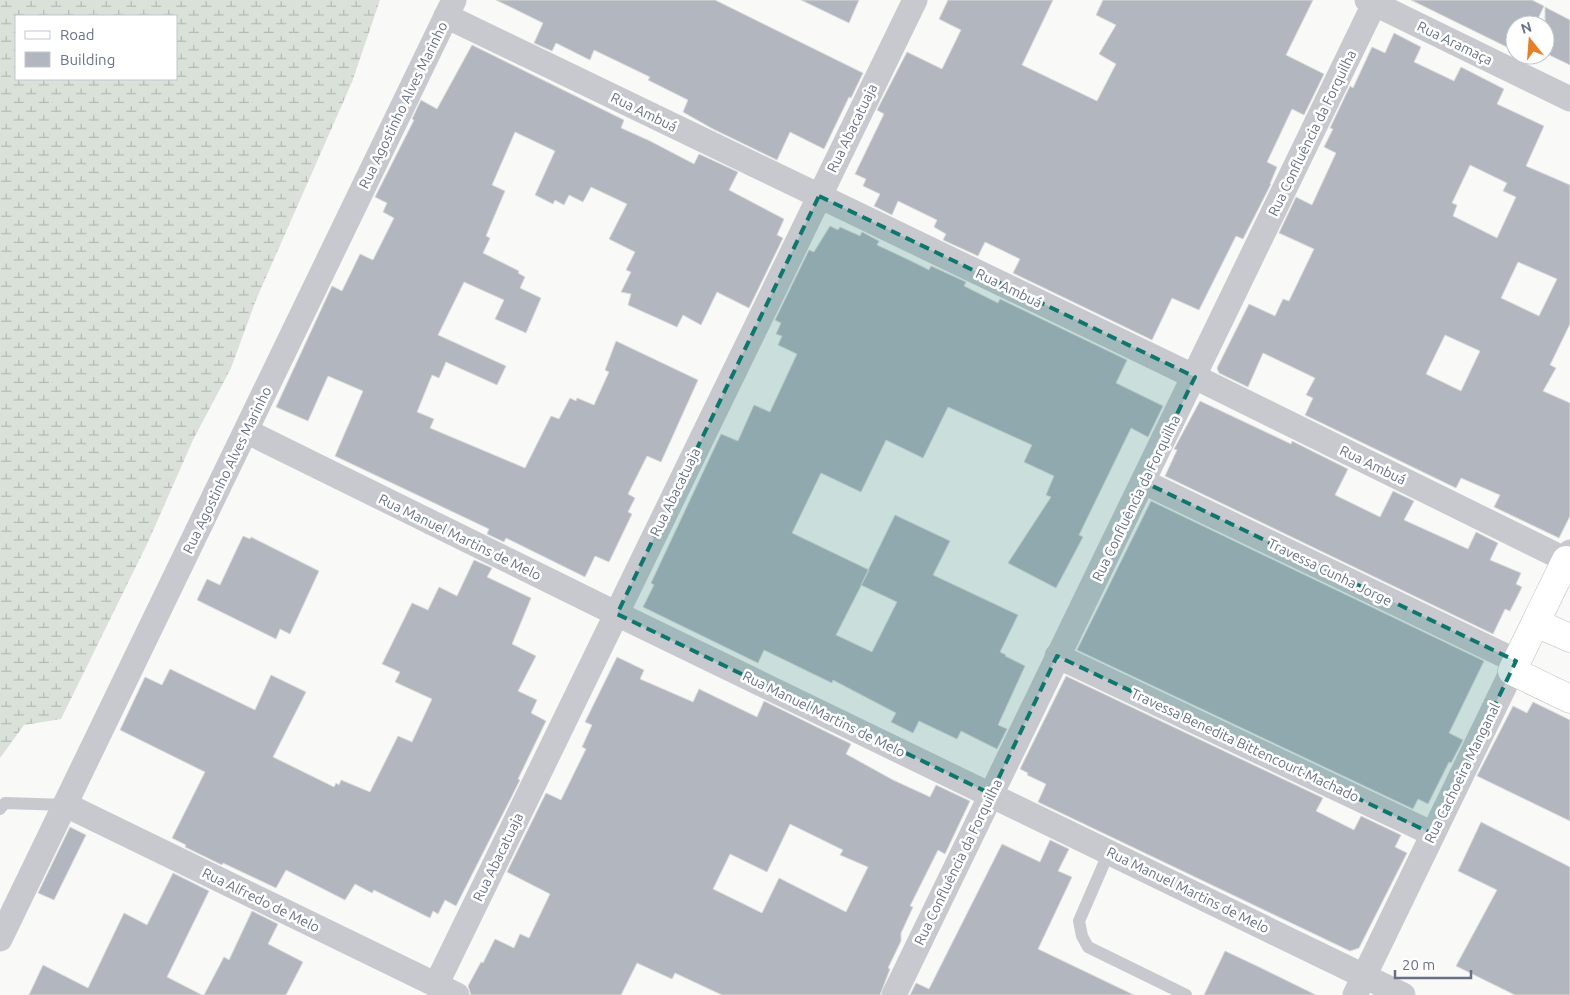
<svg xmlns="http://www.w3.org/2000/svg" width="1570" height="995" font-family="Ubuntu,sans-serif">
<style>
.wetland{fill:url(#wetland-marsh);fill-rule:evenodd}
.building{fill:#b1b6bf;stroke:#dadbd9;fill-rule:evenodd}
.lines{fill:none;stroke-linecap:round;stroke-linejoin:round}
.secondary-casing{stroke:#bbbec4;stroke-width:29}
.lane{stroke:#c7c9ce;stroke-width:12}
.street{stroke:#c7c9ce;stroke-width:25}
.secondary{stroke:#fff;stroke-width:28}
.marked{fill:#0f766e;fill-opacity:0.2;stroke:#0f766e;stroke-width:4;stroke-dasharray:10 6;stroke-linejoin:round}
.labels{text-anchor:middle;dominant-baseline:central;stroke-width:5;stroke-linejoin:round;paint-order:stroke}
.street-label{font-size:14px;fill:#677288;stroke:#fff}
</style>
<defs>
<pattern id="wetland-marsh" width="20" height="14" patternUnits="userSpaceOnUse" patternTransform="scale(1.25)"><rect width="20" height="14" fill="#d9e1d8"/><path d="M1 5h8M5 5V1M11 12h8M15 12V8" fill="none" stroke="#b4bbb5"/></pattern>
</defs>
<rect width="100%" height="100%" fill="#f9f9f7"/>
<path class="wetland" d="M0,0H380L352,82L256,300L231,368L193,440L148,542L61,719L24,725L0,758ZM16,16H176V79H16Z"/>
<g class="building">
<path d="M496,0H715L863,73L851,98L849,97L824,149L790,132L777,160L713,129L683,112L688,100L648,80L650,77L594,50L590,60L556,43L552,51L534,43L543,23Z"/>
<path d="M801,0H859L849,23Z"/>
<path d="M948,0H1053L1022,65L1097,101L1116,64L1099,54L1116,25L1096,15L1103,0H1313L1286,55L1324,74L1304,115L1292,109L1267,162L1277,167L1270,184H1271L1243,239L1236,236L1199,310L1172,298L1152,340L1013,273L1020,259L985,242L978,256L943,240L946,234L934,227L937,220L898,201L892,215L874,206L880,194L863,186L866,179L855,174L884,114L877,110L907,52L942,69L961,30L939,19Z"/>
<path d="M1411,0H1532L1544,6L1535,25H1515V51Z"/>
<path d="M1545,7L1570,20V65L1545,53Z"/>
<path d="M1394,33L1421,47L1414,62L1454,81L1461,67L1504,89L1497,104L1544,126L1526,166L1570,185V324L1550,365L1556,368L1543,391L1570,403V516L1559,538L1494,507L1500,495L1461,478L1456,488L1305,415L1313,398L1306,395L1315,378L1263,353L1248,387L1219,373L1217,368L1249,304L1275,316L1283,299L1289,301L1314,249L1279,233L1296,197L1312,205L1336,153L1324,147L1333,129L1330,128L1350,86L1353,88L1372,47L1385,53ZM1470,165L1507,183L1503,191L1516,197L1497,238L1453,216L1457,205L1452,203ZM1518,262L1557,279L1539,316L1501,298ZM1445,335L1480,351L1461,391L1426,374Z"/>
<path d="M472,45L624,120L621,128L650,141L694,164L699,154L738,172L729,190L784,219L777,235L783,238L749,308L717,292L701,325L683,315L677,327L628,305L631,294L621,292L631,272L626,270L635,252L609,239L627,204L591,187L583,202L569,195L564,205L555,200L553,204L535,195L555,151L515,132L492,185L505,191L488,231L486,236L490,238L483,253L519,271L518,273L525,277L520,288L541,298L526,333L495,319L504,300L464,282L438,335L506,366L497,385L446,362L439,378L432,375L417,412L434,419L430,428L525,468L551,416L559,419L570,398L576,401L577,398L594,405L609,372L605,370L616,341L698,380L661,462L647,456L628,494L635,498L628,512L632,514L609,562L595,556L585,577L506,538L504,542L487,534L489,529L335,456L363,391L328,376L308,421L276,407L332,286L342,291L360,254L373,260L394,218L383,212L387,203L375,197L414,120L412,119L421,100L437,109Z"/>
<path d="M830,226L838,230L840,227L860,236L862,232L879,241L877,245L909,260L929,270L931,266L966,282L964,286L998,303L1000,299L1127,360L1116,383L1163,406L1148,437L1131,428L1079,535L1083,537L1056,588L1008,563L1051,497L1046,495L1054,476L1024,462L1032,445L948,407L923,458L886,440L861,492L821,473L792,533L869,570L836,635L872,652L897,602L861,585L895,515L950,541L933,575L1018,615L1000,652L1006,655L1005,656L1025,666L998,725L1007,729L997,749L961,731L957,739L919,721L913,733L891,722L896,713L833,680L832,683L764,650L758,663L643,607L654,585L651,583L721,434L738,441L754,405L770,412L797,354L778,345L782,336L776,334L781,323L775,320L809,250L814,252Z"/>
<path d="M1200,401L1291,444L1292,441L1348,469L1335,495L1380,517L1393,491L1414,501L1404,520L1468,549L1476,532L1498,543L1490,560L1521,573L1516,584L1522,587L1510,611L1505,609L1493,634L1165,476L1177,450L1174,449Z"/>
<path d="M1151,501L1484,661L1449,733L1463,740L1451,763L1449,762L1428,804L1418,799L1413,809L1077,650Z"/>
<path d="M243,536L250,539L251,537L319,571L290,634L280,629L276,639L197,600L207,579L220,585Z"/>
<path d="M474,560L492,568L487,577L531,598L512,644L536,656L518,691L537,700L531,713L546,721L518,779L520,780L456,906L445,900L438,914L433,911L430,918L374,890L372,893L355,884L345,900L286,870L276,888L223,863L222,865L185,847L186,845L172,838L205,772L120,730L145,677L162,685L170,669L255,710L271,675L306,692L273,757L334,787L336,783L339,785L341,780L370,792L398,736L412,742L432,699L395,682L400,672L382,664L412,603L428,610L439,587L457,596Z"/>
<path d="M617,657L644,670L640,679L693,702L699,689L757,717L764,701L851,744L846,754L893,780L930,797L936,785L970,801L945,854L938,850L910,906L913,907L901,933V941L888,968L890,969L880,995H722L675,973L672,979L637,963L621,995H471L468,986L481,962L483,963L495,939L514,948L520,934L529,938L550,894L507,872L546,793L561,800L586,749L582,747L592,725L585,722ZM790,824L843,850L840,855L868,867L846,912L779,878L762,913L713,889L730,854L767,872Z"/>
<path d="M1066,676L1323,798L1316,811L1354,830L1361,816L1401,835L1395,847L1407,853L1359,948L1350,951L1038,802L1046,784L1027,775L1028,773L1020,769Z"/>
<path d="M1533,702L1570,720V821L1477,776L1513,706L1527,713Z"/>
<path d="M1481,822L1570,867V995H1515L1456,966L1497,890L1458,871Z"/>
<path d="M70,827L86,835L54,900L38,893Z"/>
<path d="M1050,840L1069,849L1058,871L1072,877L1038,949L1134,995H910L916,983L929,989L1002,844L1040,862Z"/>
<path d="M173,873L209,891L167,977L202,995H29L43,965L88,988L124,913L147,925Z"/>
<path d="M252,911L278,924L268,944L303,962L286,995H204L224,957L229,960Z"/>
<path d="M1225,951L1259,967L1316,995H1204Z"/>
</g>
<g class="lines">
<defs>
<g id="secondary">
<path d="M1570,562L1566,560L1512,671L1570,699"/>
<path d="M1536,623L1570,638"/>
</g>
</defs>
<use href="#secondary" class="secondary-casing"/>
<g class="lane">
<path d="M0,809L5,803L66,805"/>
<path d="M1109,852L1079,921L1082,936L1088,947L1186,995"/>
</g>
<g class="street">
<path d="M1367,0L1570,99"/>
<path d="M446,16L1195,377L1566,560L1570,552"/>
<path d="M246,431L617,614L1403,995"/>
<path d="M1144,482L1516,661"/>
<path d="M1057,656L1433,834"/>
<path d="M66,805L457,995"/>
<path d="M0,939L454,0"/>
<path d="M436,985L915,0"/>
<path d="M894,995L1376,0"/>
<path d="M1355,995L1512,671"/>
</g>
<use href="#secondary" class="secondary"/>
</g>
<path class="marked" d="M819,196L1195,377L1144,482L1516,661L1433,834L1057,656L991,794L617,614Z"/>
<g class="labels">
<g class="street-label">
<text transform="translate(1455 43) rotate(26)">Rua Aramaça</text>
<text transform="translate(403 105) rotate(-64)">Rua Agostinho Alves Marinho</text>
<text transform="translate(644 112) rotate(26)">Rua Ambuá</text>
<text transform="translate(852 128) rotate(-64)">Rua Abacatuaja</text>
<text transform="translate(1312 133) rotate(-64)">Rua Confluência da Forquilha</text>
<text transform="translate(1009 288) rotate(26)">Rua Ambuá</text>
<text transform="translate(1373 465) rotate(26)">Rua Ambuá</text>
<text transform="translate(227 470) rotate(-64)">Rua Agostinho Alves Marinho</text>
<text transform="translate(675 492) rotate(-64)">Rua Abacatuaja</text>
<text transform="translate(1136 498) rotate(-64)">Rua Confluência da Forquilha</text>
<text transform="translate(460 537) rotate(26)">Rua Manuel Martins de Melo</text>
<text transform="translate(1330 572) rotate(26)">Travessa Cunha Jorge</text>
<text transform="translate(824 714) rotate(26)">Rua Manuel Martins de Melo</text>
<text transform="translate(1245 745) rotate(25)">Travessa Benedita Bittencourt Machado</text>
<text transform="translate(1462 773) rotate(-64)">Rua Cachoeira Manganal</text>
<text transform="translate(498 857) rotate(-64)">Rua Abacatuaja</text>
<text transform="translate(958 862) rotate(-64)">Rua Confluência da Forquilha</text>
<text transform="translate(1188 890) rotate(26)">Rua Manuel Martins de Melo</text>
<text transform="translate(261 900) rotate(26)">Rua Alfredo de Melo</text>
</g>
</g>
<rect x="15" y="15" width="162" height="65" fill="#ffffff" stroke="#c2c7cf"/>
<rect x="25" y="31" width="25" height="8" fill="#ffffff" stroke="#c2c7cf"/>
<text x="60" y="40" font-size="15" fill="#677288">Road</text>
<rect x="25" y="52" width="25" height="15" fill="#b1b6bf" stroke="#c2c7cf"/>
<text x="60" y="65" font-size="15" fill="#677288">Building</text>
<g transform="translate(1530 40) rotate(343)"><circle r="24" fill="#ffffff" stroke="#c2c7cf"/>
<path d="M0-4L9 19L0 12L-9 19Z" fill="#e77f29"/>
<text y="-8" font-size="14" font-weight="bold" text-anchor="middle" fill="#677288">N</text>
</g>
<path d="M1395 970v8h76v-8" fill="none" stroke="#677288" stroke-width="2.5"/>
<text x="1402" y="970" font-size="15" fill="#677288" stroke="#ffffff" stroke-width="4" paint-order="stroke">20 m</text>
</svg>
